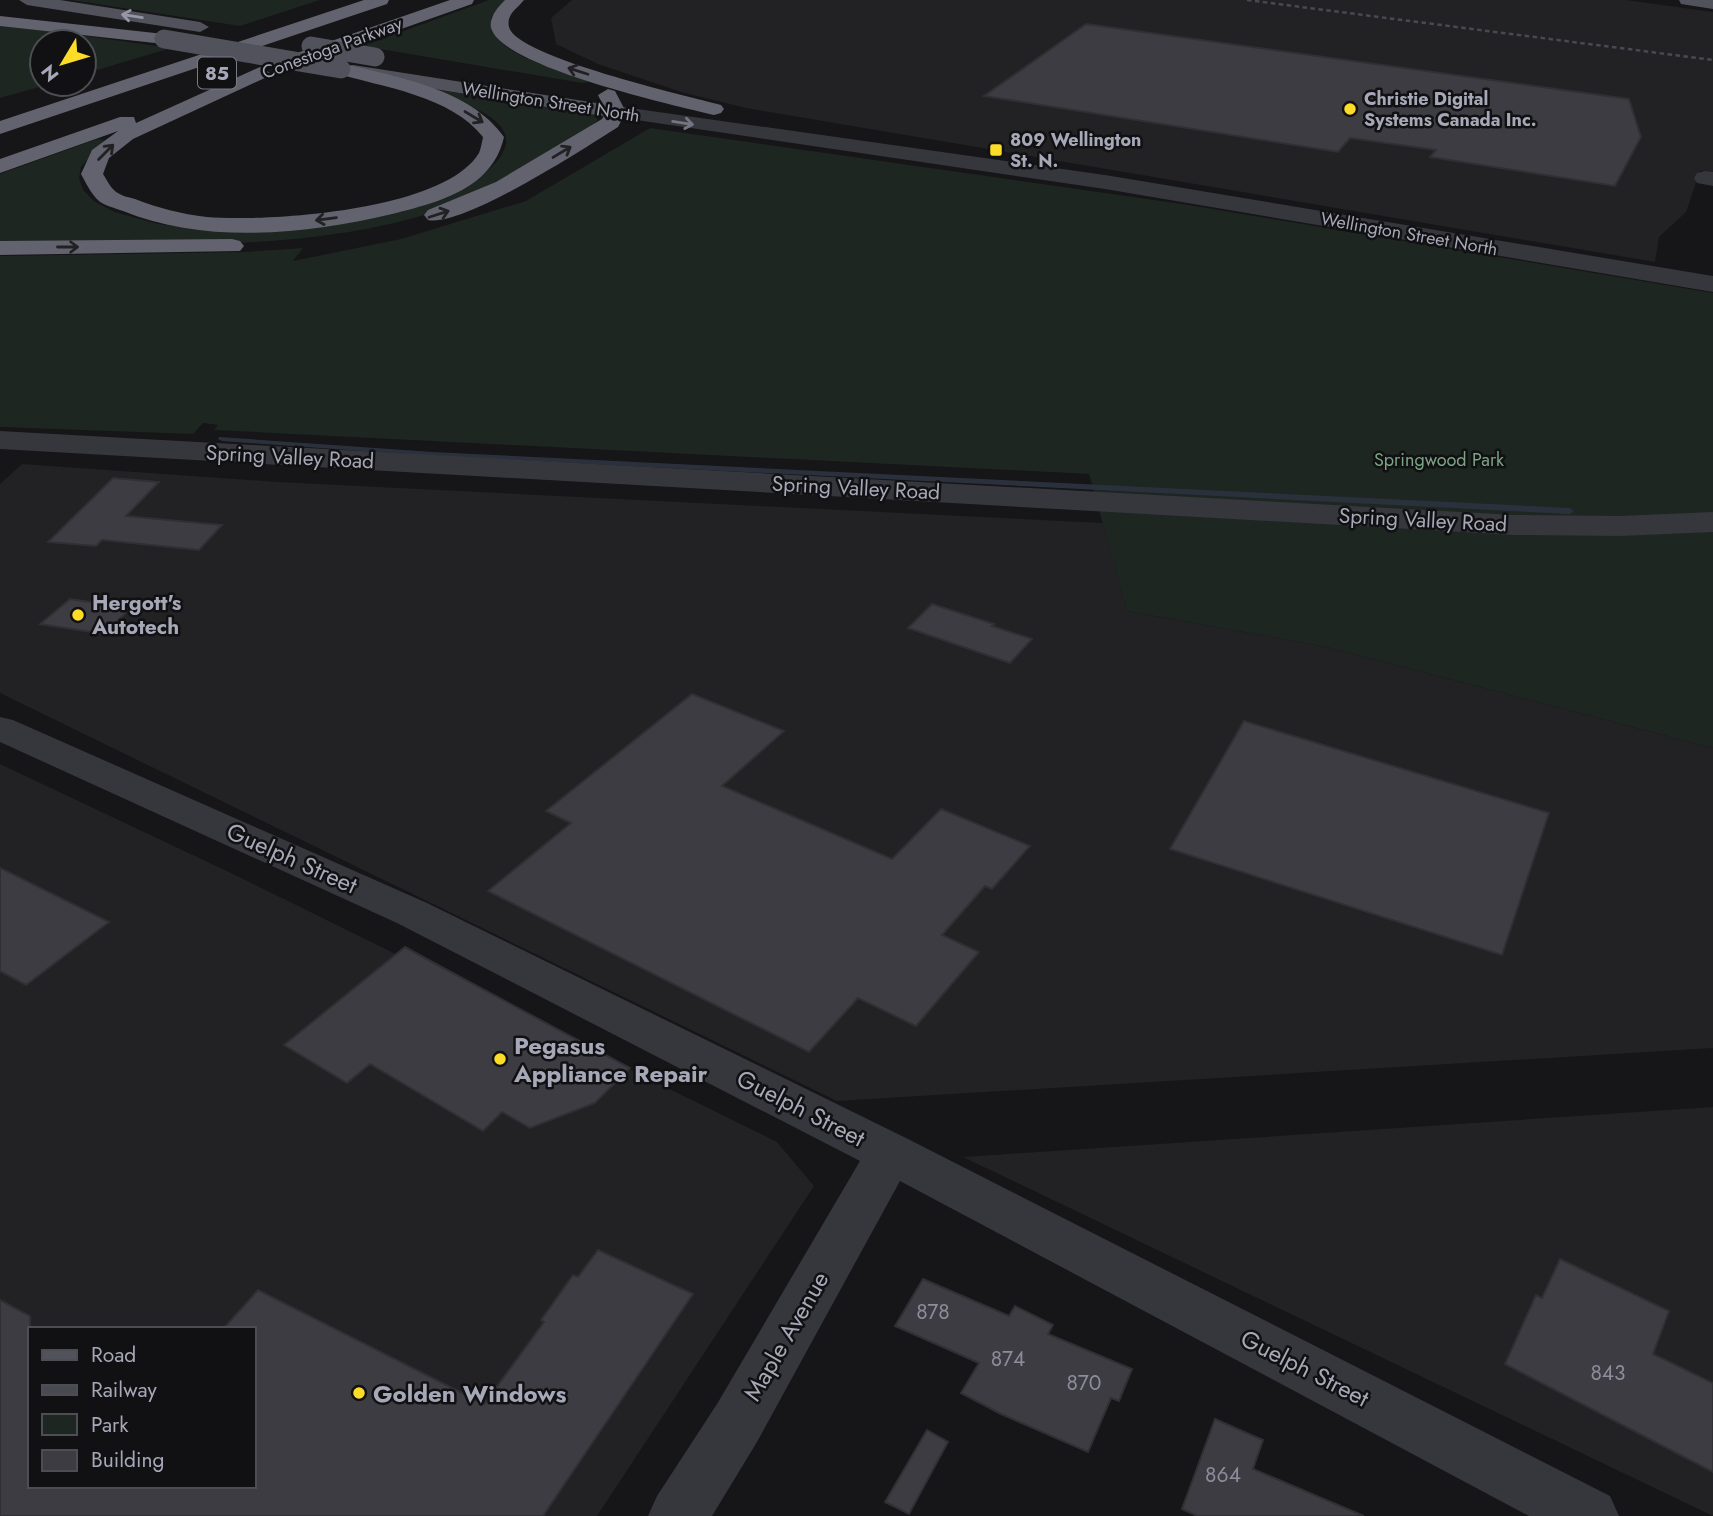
<svg xmlns="http://www.w3.org/2000/svg" width="1713" height="1516" font-family="Jost,sans-serif">
  <style>
    .built { fill: #222124; fill-rule: evenodd }
    .green { fill: #1d2620 }
    .lines { fill: none; stroke-linecap: round; stroke-linejoin: round }
    .stream { fill: #2b313c; fill-rule: evenodd }
    .building { fill: #3d3c42; stroke: #302f33; stroke-width: 2 }
    .minor { fill: #36363d; fill-rule: evenodd }
    .major { fill: #52525c; fill-rule: evenodd }
    .highway { fill: #62636e; fill-rule: evenodd }
    .rail { stroke: #494952; stroke-width: 2.5; stroke-dasharray: 4.5 3.5; stroke-linecap: butt }
    .major-bridge { stroke: #52525c; stroke-width: 19 }
    .oneway { stroke: #9597a6 }
    .oneway2 { stroke: #212124 }
    .oneway3 { stroke: #747581 }
    .poi-dot { fill: #fcdc29; stroke: #111012; stroke-width: 2.5 }
    .labels { text-anchor: middle; dominant-baseline: central; stroke-width: 5; stroke-linejoin: round; paint-order: stroke }
    .far-street-label { font-size: 18px; fill: #a6a8b8; stroke: #111012 }
    .far-poi-label { font-size: 18px; font-weight: bold; fill: #a6a8b8; stroke: #111012; text-anchor: start }
    .far-park-label { font-size: 18px; fill: #7ca486; stroke: #111012 }
    .shield { fill: #111012; stroke: #797a86; stroke-width: 2 }
    .shield-label { font-size: 19px; font-weight: bold; fill: #a6a8b8 }
    .street-label { font-size: 21px; fill: #a6a8b8; stroke: #111012 }
    .poi-label { font-size: 21px; font-weight: bold; fill: #a6a8b8; stroke: #111012; text-anchor: start }
    .near-number-label { font-size: 21px; fill: #8c8d9a }
    .near-street-label { font-size: 24px; fill: #a6a8b8; stroke: #111012 }
    .near-poi-label { font-size: 24px; font-weight: bold; fill: #a6a8b8; stroke: #111012; text-anchor: start }
  </style>
  <rect width="100%" height="100%" fill="#161517"/>
  <path class="built" d="M572,0H1626L1713,12V172L1700,171L1686,212L1659,237L1655,262L746,108L681,92L598,64L556,44L551,18Z
    M22,464L278,482L1103,523L1127,611L1327,647L1713,748V1048L837,1101L0,693V484Z
    M0,764L233,874L777,1142L814,1186L597,1516H0ZM30,1329H254V1486H30Z
    M1713,1107V1516L963,1157Z"/>
  <path class="green" d="M71,0H320L240,26Z
    M489,0H508L491,17V30C511,62 561,69 595,81L582,83L362,46Z
    M0,24L171,48L84,74V42H42V84H50L0,98Z
    M439,90L597,114V121C580,137 559,148 540,160C507,180 472,200 435,212C298,255 142,243 0,244V174L97,139L105,140L81,167L79,179L84,191L95,202L115,212L158,224L185,227L311,226L472,182C484,173 498,164 504,150C519,118 455,100 434,94Z
    M650,128L1189,205L1713,293V748L1327,647L1127,611L1089,474L214,430L218,425L203,423L193,434L0,427V256L244,252L303,248L293,261L401,239L526,201Z"/>
  <g class="lines">
    <path class="stream" d="M219,437L433,452L1570,508L1574,511L1570,514L433,456L222,441L218,439Z"/>
  </g>
  <path class="building" d="M1086,24L1629,99L1641,137L1615,186L1430,157L1436,150L1350,138L1338,152L984,96Z
    M113,478L159,482L126,516L222,525L199,550L102,540L96,546L48,542Z
    M70,599L131,608L104,634L40,624Z
    M932,604L994,624L992,626L1032,639L1010,663L908,628Z
    M692,694L784,731L722,786L892,859L941,809L1030,846L992,889L985,886L942,935L979,952L916,1026L858,998L809,1052L488,891L571,823L546,811Z
    M1244,721L1549,813L1502,955L1170,849Z
    M0,868L109,922L26,985L0,971Z
    M405,947L436,964L630,1068L595,1103L530,1128L502,1112L483,1131L370,1064L347,1083L284,1045Z
    M598,1250L693,1294L543,1516H0V1300L30,1316V1486H254V1329H223L258,1290L484,1404L544,1322L541,1320L573,1275L578,1277Z
    M1560,1259L1669,1311L1653,1354L1713,1383V1472L1505,1364L1536,1295L1542,1298Z
    M923,1279L1009,1316L1015,1306L1053,1325L1048,1334L1132,1369L1119,1401L1111,1398L1088,1452L1001,1414L961,1393L979,1363L895,1326Z
    M1215,1419L1263,1440L1253,1469L1364,1516H1197L1182,1509Z
    M927,1430L948,1442L909,1514L885,1502Z"/>
  <g class="lines">
    <path class="minor" d="M616,106L1105,175L1713,276V292L1105,189L609,116L606,112L609,108Z
      M1705,171L1713,172V186L1697,183L1694,178L1697,173Z
      M0,431L1515,515L1620,516L1713,512V532L1620,536L1515,535L0,449Z
      M0,717L13,720L427,903L908,1139L1610,1496L1619,1516H1529L900,1181L757,1442L712,1516H648L657,1496L717,1404L860,1161L397,923L0,742Z"/>
    <path class="major" d="M19,0H60L200,22L209,27L200,32L27,5Z
      M1679,0H1713V9L1681,4Z
      M353,65L616,106L623,108L626,112L623,116L616,118L346,75L343,71L346,67Z"/>
    <path class="highway" d="M364,0H389L387,4L0,134V121Z
      M450,0H474L472,4L305,63L298,65L289,59L291,55Z
      M505,0H524C518,8 506,14 509,27C516,57 688,96 721,105L724,109L721,113L714,115C674,105 502,67 491,28C489,17 498,7 505,0Z
      M0,16L164,34L173,39L164,44L0,26Z
      M341,63C395,77 470,88 504,137C500,155 491,169 476,181C452,199 420,207 392,214C307,234 206,245 123,211C115,208 105,206 99,201C91,194 86,183 81,174L92,150L118,131L0,173V159L120,117H134L136,123L260,67L270,73L267,77L133,139L109,158L103,174C107,180 110,187 115,191C121,196 128,197 135,199C158,208 181,214 207,217C268,222 444,211 479,153C481,148 482,142 483,137C451,96 383,87 334,73L332,69L334,65Z
      M608,89L615,91L626,112L618,127C585,148 462,228 428,220L424,215L428,210L496,182L602,119L606,112L598,95Z
      M232,239L240,241L244,246L240,251L0,255V241Z"/>
    <path class="rail" d="M1247,0L1713,60"/>
    <path class="major-bridge" d="M164,39L341,69
      M311,46L375,57"/>
  </g>
  <defs><path id="oneway-shaft" d="M-6 0H5M1.5-3L5.5 0L1.5 3" fill="none" stroke-width="1.6" stroke-linecap="round" stroke-linejoin="round" transform="scale(1.75)"/></defs>
  <use class="oneway" href="#oneway-shaft" transform="translate(132 16) rotate(-171)"/>
  <g class="oneway2">
    <use href="#oneway-shaft" transform="translate(578 71) rotate(-162)"/>
    <use href="#oneway-shaft" transform="translate(474 117) rotate(31)"/>
    <use href="#oneway-shaft" transform="translate(106 152) rotate(-45)"/>
    <use href="#oneway-shaft" transform="translate(562 152) rotate(-31)"/>
    <use href="#oneway-shaft" transform="translate(439 214) rotate(-18)"/>
    <use href="#oneway-shaft" transform="translate(326 219) rotate(172)"/>
    <use href="#oneway-shaft" transform="translate(68 247)"/>
  </g>
  <use class="oneway3" href="#oneway-shaft" transform="translate(683 123) rotate(9)"/>
  <g class="poi-dot">
    <circle cx="1350" cy="109" r="7"/>
    <rect x="989" y="143" width="14" height="14" rx="3.5"/>
    <circle cx="78" cy="615" r="7"/>
    <circle cx="500" cy="1059" r="7"/>
    <circle cx="359" cy="1393" r="7"/>
  </g>
  <g class="labels">
    <g class="far-street-label">
      <text transform="translate(332 48) rotate(-20)">Conestoga Parkway</text>
      <text transform="translate(551 102) rotate(9)">Wellington Street North</text>
      <text transform="translate(1409 234) rotate(10)">Wellington Street North</text>
    </g>
    <g class="far-poi-label">
      <text x="1364" y="99">Christie Digital<tspan x="1364" dy="21">Systems Canada Inc.</tspan></text>
      <text x="1010" y="140">809 Wellington<tspan x="1010" dy="21">St. N.</tspan></text>
    </g>
    <g class="far-park-label">
      <text x="1439" y="460">Springwood Park</text>
    </g>
    <rect class="shield" x="198" y="57.5" width="38" height="31" rx="5"/>
    <g class="shield-label">
      <text x="217" y="73">85</text>
    </g>
    <g class="street-label">
      <text transform="translate(290 457) rotate(3)">Spring Valley Road</text>
      <text transform="translate(856 488) rotate(3)">Spring Valley Road</text>
      <text transform="translate(1423 520) rotate(3)">Spring Valley Road</text>
    </g>
    <g class="poi-label">
      <text x="92" y="603">Hergott's<tspan x="92" dy="24">Autotech</tspan></text>
    </g>
    <g class="near-number-label">
      <text x="933" y="1312">878</text>
      <text x="1008" y="1359">874</text>
      <text x="1608" y="1373">843</text>
      <text x="1084" y="1383">870</text>
      <text x="1223" y="1475">864</text>
    </g>
    <g class="near-street-label">
      <text transform="translate(292 858) rotate(24)">Guelph Street</text>
      <text transform="translate(801 1108) rotate(27)">Guelph Street</text>
      <text transform="translate(786 1336) rotate(-60)">Maple Avenue</text>
      <text transform="translate(1305 1368) rotate(27)">Guelph Street</text>
    </g>
    <g class="near-poi-label">
      <text x="514" y="1045">Pegasus<tspan x="514" dy="28">Appliance Repair</tspan></text>
      <text x="373" y="1393">Golden Windows</text>
    </g>
  </g>
  <rect x="28" y="1327" width="228" height="161" fill="#111012" stroke="#4d4d54" stroke-width="2"/>
  <rect x="42" y="1350" width="35" height="10" fill="#52525c" stroke="#4d4d54" stroke-width="2"/>
  <text x="91" y="1362" font-size="21" fill="#a6a8b8">Road</text>
  <rect x="42" y="1385" width="35" height="10" fill="#494952" stroke="#4d4d54" stroke-width="2"/>
  <text x="91" y="1397" font-size="21" fill="#a6a8b8">Railway</text>
  <rect x="42" y="1414" width="35" height="21" fill="#1d2620" stroke="#4d4d54" stroke-width="2"/>
  <text x="91" y="1432" font-size="21" fill="#a6a8b8">Park</text>
  <rect x="42" y="1450" width="35" height="21" fill="#3d3c42" stroke="#4d4d54" stroke-width="2"/>
  <text x="91" y="1467" font-size="21" fill="#a6a8b8">Building</text>
  <g transform="translate(63 63) rotate(232)"><circle r="33" fill="#111012" stroke="#4d4d54" stroke-width="2"/>
  <path d="M0-5L12 26L0 18L-12 26Z" fill="#fcdc29"/>
  <text y="-10" font-size="19" font-weight="bold" text-anchor="middle" fill="#a6a8b8">N</text>
  </g>
</svg>
